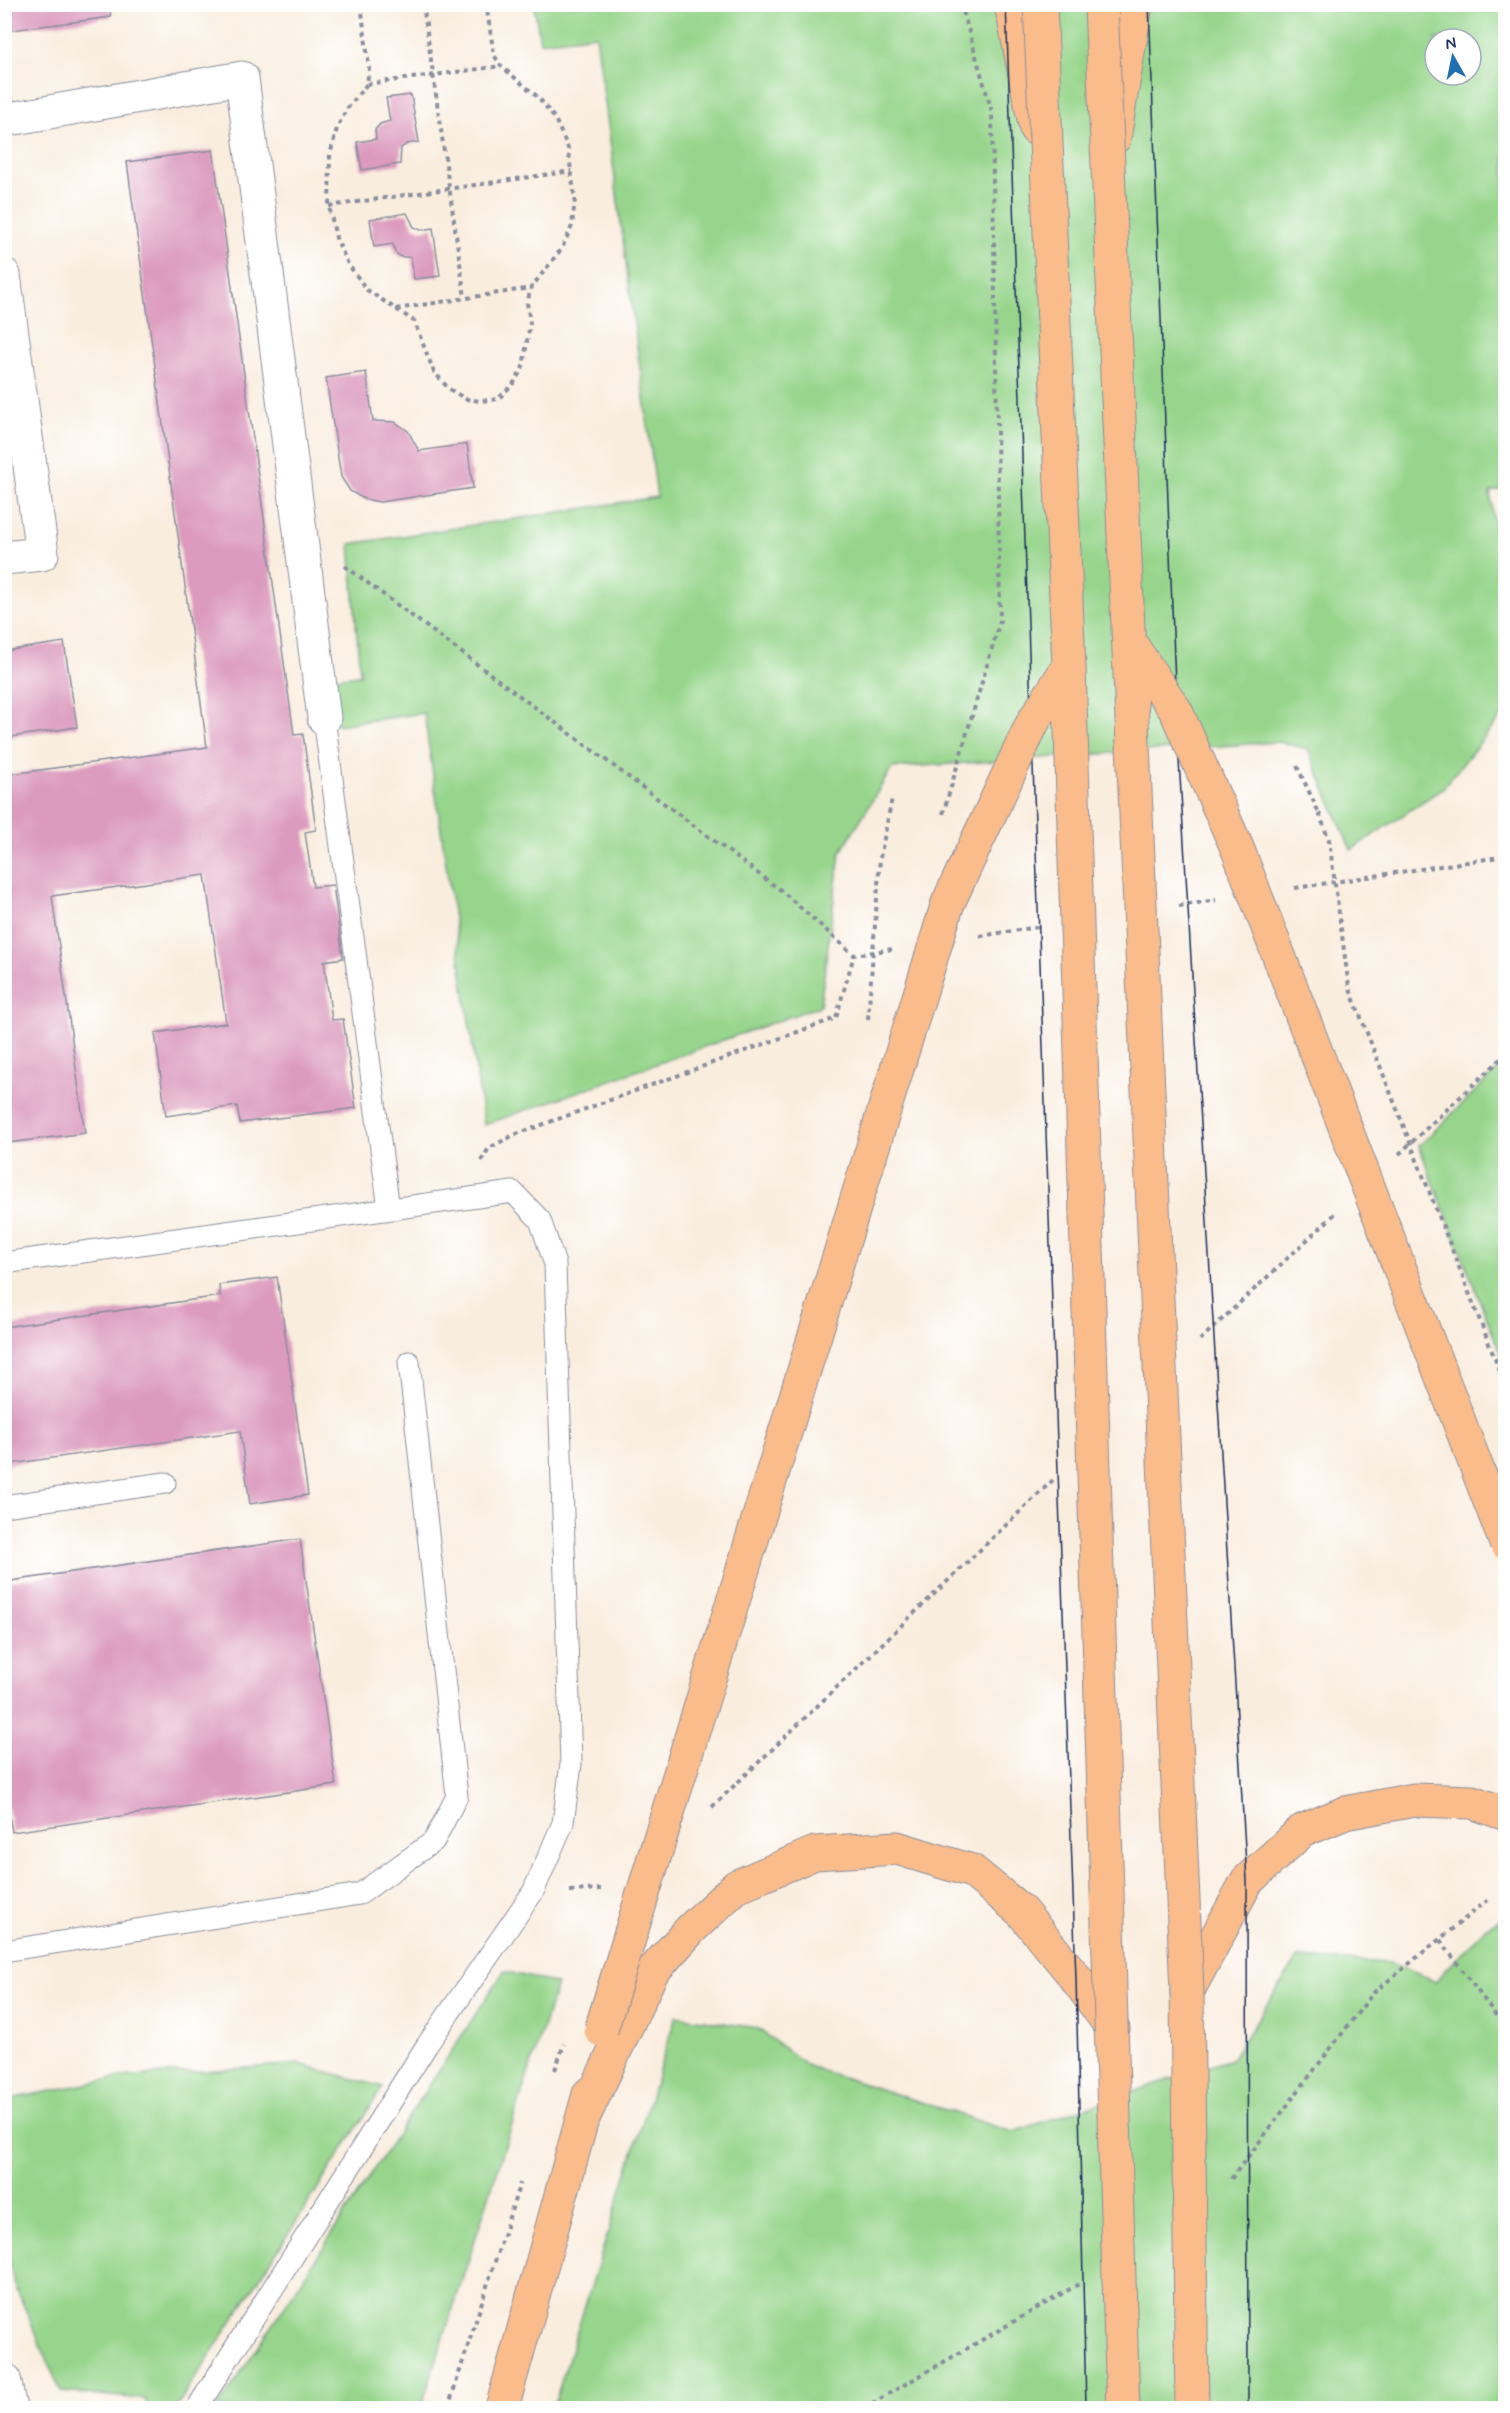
<svg xmlns="http://www.w3.org/2000/svg" width="1510" height="2413" font-family="Mynerve,sans-serif">
  <style>
    .green { fill: #96d58b; stroke: #588274; stroke-width: 1.5; fill-rule: evenodd }
    .building { fill: #db9abe }
    .lines { fill: none; stroke-linecap: round; stroke-linejoin: round }
    .service-casing { stroke: #8a8e9e; stroke-width: 23 }
    .minor-casing { stroke: #8a8e9e; stroke-width: 35 }
    .trunk-casing { stroke: #8a8e9e; stroke-width: 35 }
    .path { stroke: #8a8e9e; stroke-width: 4; stroke-dasharray: 4.5 4.5; stroke-linecap: butt }
    .service { stroke: #fff; stroke-width: 21 }
    .minor { stroke: #fff; stroke-width: 33 }
    .trunk { stroke: #fabc8b; stroke-width: 33 }
    .tram { stroke: #1b2f5e; stroke-width: 1.5 }
    .trunk-bridge-casing { stroke: #8a8e9e; stroke-width: 35; stroke-linecap: butt }
    .path-bridge { stroke: #8a8e9e; stroke-width: 4; stroke-dasharray: 4.5 4.5; stroke-linecap: butt }
    .trunk-bridge { stroke: #fabc8b; stroke-width: 33 }
  </style>
  <rect width="100%" height="100%" fill="#fff"/>
  <filter id="ink" filterUnits="userSpaceOnUse"><feTurbulence type="fractalNoise" baseFrequency=".0167" numOctaves="2"/><feDisplacementMap in="SourceGraphic" scale="12" xChannelSelector="R" yChannelSelector="G"/><feConvolveMatrix kernelMatrix="1 2 1 2 8 2 1 2 1" color-interpolation-filters="sRGB"/></filter>
  <filter id="wash" filterUnits="userSpaceOnUse"><feTurbulence type="fractalNoise" baseFrequency=".008" numOctaves="4" result="noise"/><feDisplacementMap in="SourceGraphic" scale="24" xChannelSelector="R" yChannelSelector="G"/><feGaussianBlur stdDeviation="1.35" result="paint"/><feColorMatrix in="noise" values="0 0 0 0 0 0 0 0 0 0 0 0 0 0 0 0 0 1.4 0 .05"/><feComposite in="paint" operator="in"/></filter>
  <g filter="url(#wash)">
    <rect width="100%" height="100%" fill="#f9edde"/>
    <path class="green" d="M534,5H1505L1506,488L1490,492L1505,611V712L1443,788L1351,850L1308,749L1279,742L892,768L840,853L820,1006L484,1125L424,713L338,725L333,678L360,675L350,544L657,497L596,35L540,42ZM1435,39H1471V75H1435Z
      M1500,1067L1506,1102L1505,1365L1419,1146Z
      M1505,1918V2408H553L676,2016L757,2028L808,2066L1013,2132L1231,2059L1298,1958L1390,1963L1436,1981L1486,1927Z
      M504,1971L557,1984L421,2408H218Z
      M299,2064L383,2087L176,2408H148L145,2399L61,2392L14,2283L5,2242V2100L121,2077Z"/>
    <g id="blocks">
      <path class="building" d="M4,4H109L111,17L4,31Z
        M411,95L419,142L407,144L401,148L400,164L362,170L357,142L376,139L375,130L380,124L390,121L386,98Z
        M213,150L294,735L303,734L316,830L305,832L313,887L333,885L343,958L324,961L332,1020L343,1019L356,1108L240,1123L237,1106L166,1116L155,1033L226,1023L205,875L52,896L85,1133L8,1143L4,1147V775L207,747L127,162Z
        M407,213L414,227L421,230L433,228L440,276L414,279L411,257H401L395,252L393,244L374,247L370,219Z
        M366,372L373,421L395,422L408,431L419,451L467,444L473,488L380,502L364,499L350,491L341,477L326,378Z
        M64,642L77,727L5,738V651Z
        M277,1277L308,1495L250,1504L240,1431L4,1465V1327L220,1296L219,1285Z
        M300,1539L336,1785L12,1832L4,1782V1582Z"/>
    </g>
  </g>
  <g filter="url(#ink)">
    <use href="#blocks" fill-opacity="0" stroke="#8a8e9e" stroke-width="1.5"/>
    <g class="lines">
      <defs>
        <path id="service" d="M324,718L389,1209
          M4,1263L513,1192L540,1220L555,1264L571,1764L563,1823L533,1892L427,2045L197,2408
          M4,1506L165,1483
          M4,1951L360,1894L434,1841L457,1796L409,1362"/>
        <path id="minor" d="M4,120L242,78L324,718
          M4,275L42,554L4,558
          M4,2379L10,2408"/>
        <path id="trunk" d="M1011,4L1036,129
          M1114,138L1136,4
          M1187,1992L1247,1881L1302,1831L1345,1813L1414,1800L1472,1802L1506,1814
          M584,2116L652,1972L691,1929L737,1886L815,1853L897,1848L972,1871L1021,1911L1076,1978L1113,2029
          M502,2408L589,2094"/>
      </defs>
      <use href="#service" class="service-casing"/>
      <use href="#minor" class="minor-casing"/>
      <use href="#trunk" class="trunk-casing"/>
      <path class="path" d="M361,4L369,68L367,84L346,110L337,128L330,155L329,206L336,238L348,264L367,290L414,321L434,372L449,389L466,399L480,401L498,399L514,383L523,367L530,323L527,303L531,288L562,248L572,226L575,200L568,148L555,119L539,98L501,66L494,55L486,4
        M423,4L465,298
        M367,84L501,66
        M329,206L572,171
        M396,309L531,288
        M345,566L783,892L854,955L893,949
        M1297,766L1319,813
        M880,858L892,798
        M1295,888L1506,856
        M1179,906L1216,900
        M980,936L1038,927
        M1399,1154L1501,1059L1506,1058
        M481,1161L489,1148L514,1135L836,1018L854,955
        M1200,1340L1337,1212
        M712,1807L1053,1480
        M570,1891L601,1889
        M1440,1940L1506,2029
        M555,2070L564,2044
        M1231,2179L1373,1993L1488,1900
        M448,2408L520,2183
        M864,2408L1079,2284"/>
      <use href="#service" class="service"/>
      <use href="#minor" class="minor"/>
      <use href="#trunk" class="trunk"/>
      <path class="tram" d="M1006,4L1076,1978L1086,2408
        M1149,4L1176,711L1247,1881L1248,2408"/>
      <defs>
        <path id="trunk-bridge" d="M1040,4L1069,666L1123,2408
          M1101,4L1187,1992L1192,2408
          M1130,643L1176,711L1238,850L1506,1543
          M601,2030L948,903L1033,722L1069,666"/>
      </defs>
      <use href="#trunk-bridge" class="trunk-bridge-casing"/>
      <path class="path-bridge" d="M1319,813L1329,840L1349,987L1506,1387
        M943,814L1000,621L992,112L961,4
        M868,1019L880,858"/>
      <use href="#trunk-bridge" class="trunk-bridge"/>
    </g>
  </g>
  <rect width="1510" height="2413" fill="none" stroke="#fff" stroke-width="24"/>
  <g transform="translate(1453 57) rotate(351)"><circle r="28" fill="#ffffff" stroke="#a4acbf" stroke-width="1.5"/>
  <path d="M0-4.5L10 22L0 15L-10 22Z" fill="#1f6fb2"/>
  <text y="-9" font-size="16" font-weight="bold" text-anchor="middle" fill="#1b2f5e">N</text>
  </g>
</svg>
